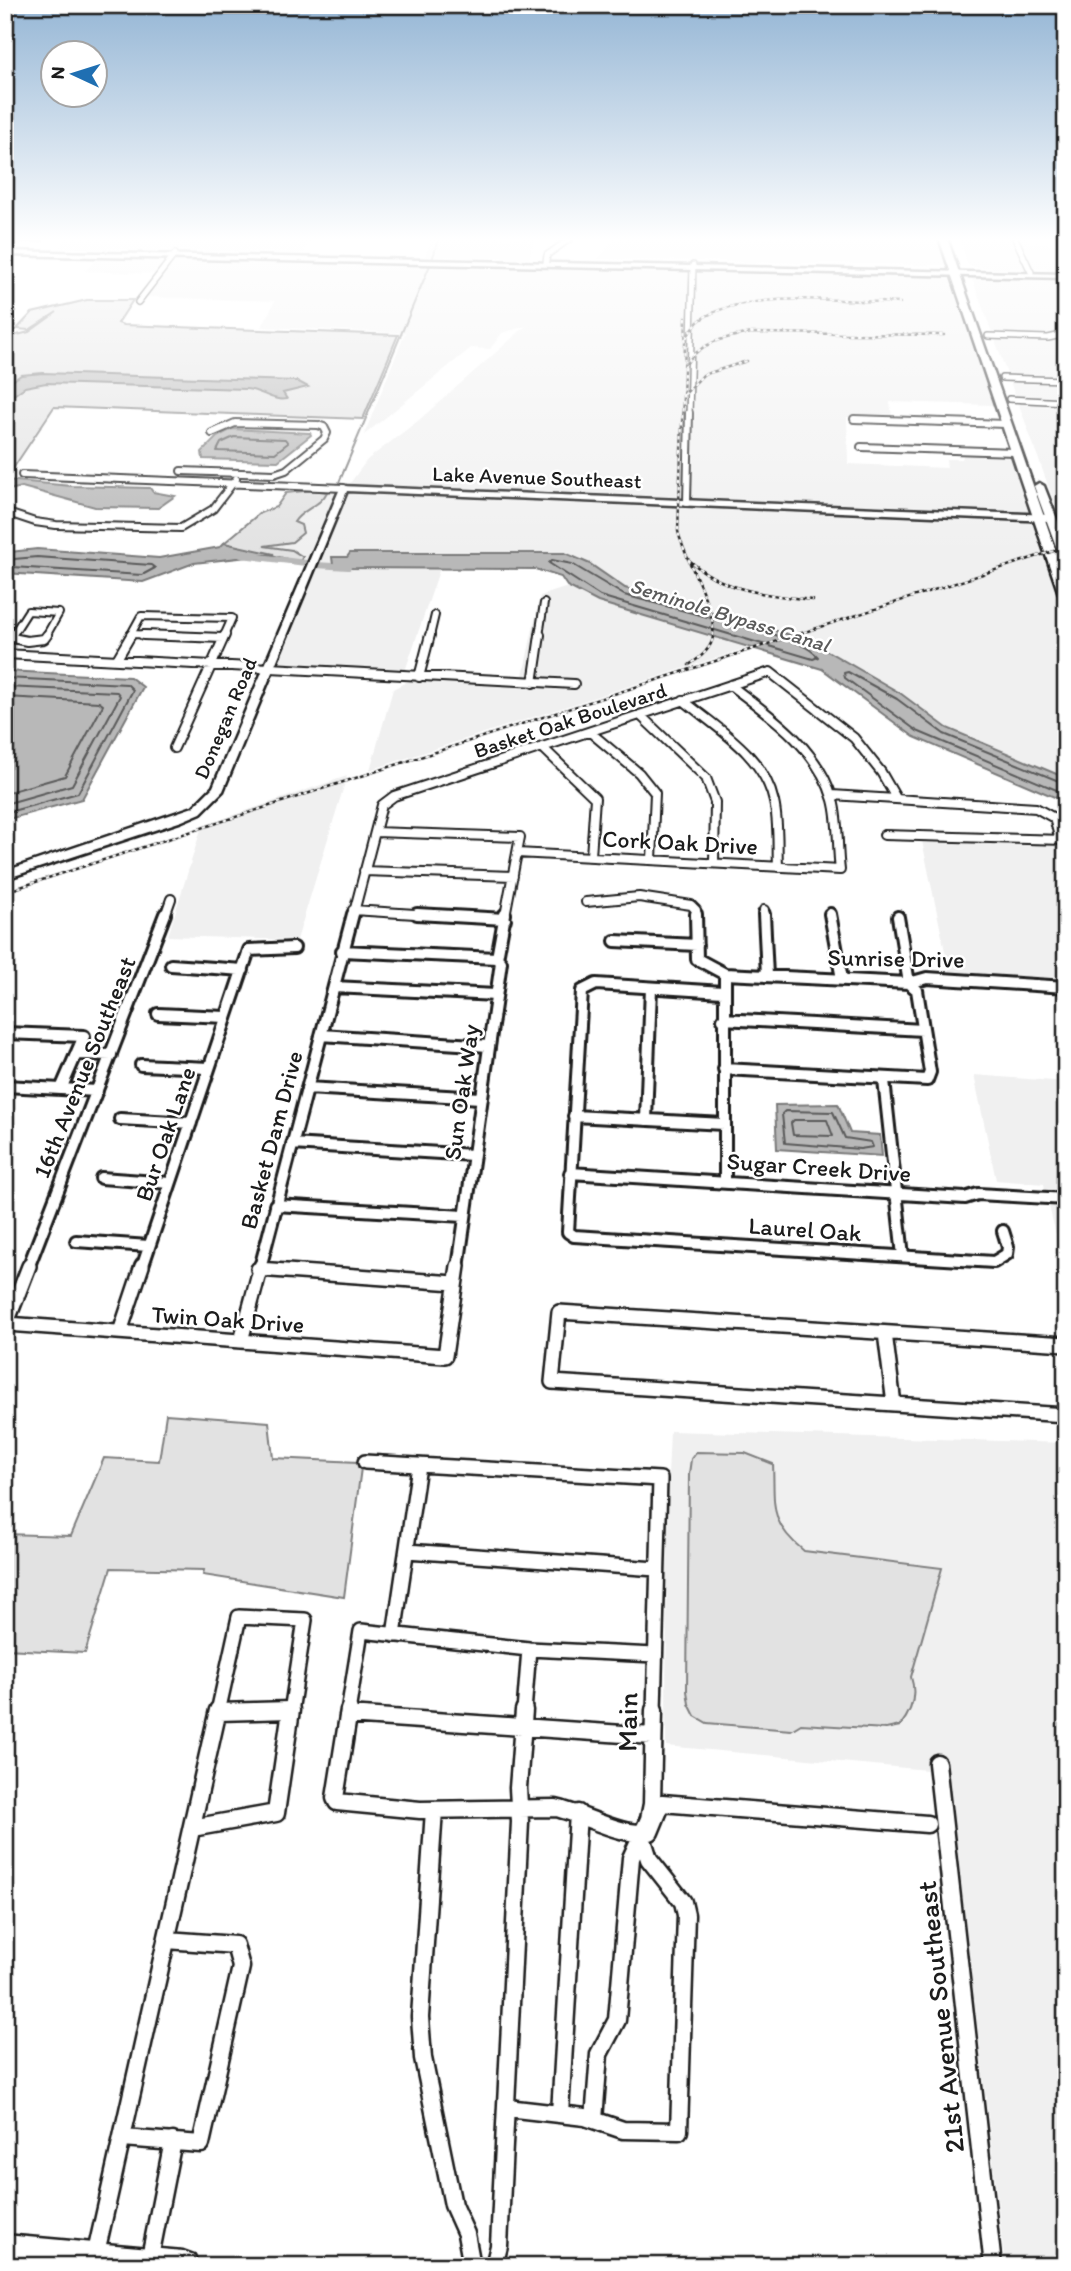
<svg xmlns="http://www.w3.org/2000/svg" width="1071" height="2271" font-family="Itim,sans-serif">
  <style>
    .built { fill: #f0f0f0; fill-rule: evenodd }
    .green { fill: #e2e2e2; stroke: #7f7f7f; stroke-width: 2 }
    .water { fill: #b8b8b8; stroke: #7a7a7a; stroke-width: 2 }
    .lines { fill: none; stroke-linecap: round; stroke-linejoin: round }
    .shore { stroke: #5a5a5a; stroke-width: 2 }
    .stream { stroke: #7a7a7a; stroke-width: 2 }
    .canal { stroke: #b8b8b8; stroke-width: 6 }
    .street-far5-casing { stroke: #1c1c1c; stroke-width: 8 }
    .street-far4-casing { stroke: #1c1c1c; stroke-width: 10 }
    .street-far3-casing { stroke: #1c1c1c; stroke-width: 12 }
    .street-far2-casing { stroke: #1c1c1c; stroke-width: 16 }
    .street-far1-casing { stroke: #1c1c1c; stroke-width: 18 }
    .street-casing { stroke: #1c1c1c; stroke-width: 21 }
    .secondary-casing { stroke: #1c1c1c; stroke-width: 5 }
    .primary-casing { stroke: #1c1c1c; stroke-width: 5 }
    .street-far5 { stroke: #fff; stroke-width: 5 }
    .street-far4 { stroke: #fff; stroke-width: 6 }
    .street-far3 { stroke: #fff; stroke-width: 8 }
    .street-far2 { stroke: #fff; stroke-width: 10 }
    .street-far1 { stroke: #fff; stroke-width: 13 }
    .street { stroke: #fff; stroke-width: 16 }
    .secondary { fill: #fff; fill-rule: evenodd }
    .primary { fill: #fff; fill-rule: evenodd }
    .rail-casing { stroke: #1c1c1c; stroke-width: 2.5 }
    .rail { stroke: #fff; stroke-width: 2; stroke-dasharray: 3.5; stroke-linecap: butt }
    .labels { text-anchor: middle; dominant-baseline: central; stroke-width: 5; stroke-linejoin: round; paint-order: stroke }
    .far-street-label { font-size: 21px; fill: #1c1c1c; stroke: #fff }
    .far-water-label { font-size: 21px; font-style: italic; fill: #5a5a5a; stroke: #fff }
    .street-label { font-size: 24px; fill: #1c1c1c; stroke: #fff }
    .near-street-label { font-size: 28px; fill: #1c1c1c; stroke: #fff }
  </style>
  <rect width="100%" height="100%" fill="#fff"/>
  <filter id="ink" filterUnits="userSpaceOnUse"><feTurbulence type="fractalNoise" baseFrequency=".0143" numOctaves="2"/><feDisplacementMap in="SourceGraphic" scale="14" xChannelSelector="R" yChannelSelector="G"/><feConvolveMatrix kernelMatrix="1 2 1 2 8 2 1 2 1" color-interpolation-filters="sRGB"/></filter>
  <g filter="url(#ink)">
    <path class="built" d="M67,238H312L304,253L59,248Z
      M432,238H535L529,258L425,256Z
      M615,238H935L946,265L598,259Z
      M959,238H1012L1027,269L980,268L968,265Z
      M1017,238H1027L1030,243L1066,244V270L1032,269Z
      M101,256L170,257L157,274L85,271Z
      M178,257L691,269L684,501L348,486L367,460L419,420L526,326L502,333L490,349L471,348L364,435L405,333L262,327L275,301L146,297Z
      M696,269L941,275L949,278L993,405L890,402L892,418L847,417L848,464L947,468L946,459H962L964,454L1009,453L1031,516L691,502Z
      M978,275L1066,277L1064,332L1052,337L993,335L972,278Z
      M1066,336V379L1008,377L994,337Z
      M1009,379L1066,381V401L1016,398Z
      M1018,402L1066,403V531L1053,499Z
      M290,487L340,490L306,566L302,557L264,547L292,542L302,533L301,525L293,522L298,515L325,498L327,492L313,490L286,493Z
      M346,490L1032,518L1066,617V778L947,728L900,693L808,640L625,588L590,564L565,553H350L342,568H440L404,674L273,666Z
      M568,587L750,647L370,770L393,689L414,678L578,686V683L537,681L547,606H540L529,680H522L540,596Z
      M347,776L297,940L168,936L202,826Z
      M921,836L1066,843V983L950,975Z
      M974,1075L1066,1082V1195L1046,1194L1044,1184L996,1180Z
      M1048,1202L1066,1203V1274Z
      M670,1431L1066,1443V2266H1005L964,1909L944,1756H928L936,1819L927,1770L666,1746L667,1498ZM773,1464L776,1516L786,1536L804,1551L942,1568L911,1677L886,1729L801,1724L689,1704V1474Z"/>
    <path class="green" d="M87,300H133L118,323L123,325L398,335L363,419L54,407L6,479L5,338L29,332L57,312L29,330L17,329L32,313Z
      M313,490L327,492C321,506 302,509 294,522L301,525L303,533L292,542L264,546L292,550L303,557L299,562L224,543L260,513L276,507L286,493Z
      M166,1414L269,1422L273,1458L358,1462V1467L361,1468L344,1597L203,1575L204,1570L111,1568L85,1653L5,1649V1534L71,1536L104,1458L159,1461Z
      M696,1452L745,1453L773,1464C775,1506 768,1522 804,1551L942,1568L911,1677C917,1695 912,1711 900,1726L886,1729L801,1724L791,1730L707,1723L695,1716L689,1704L687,1691L689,1474L691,1459Z"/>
    <path class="water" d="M43,373L297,381L308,387L283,393L287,399C273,402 261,390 246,389L46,383L25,387L5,401V386L21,375Z
      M232,429L310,433L311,435L278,461L203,459L202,452L217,437Z
      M5,480L72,486L150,488L153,492L175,496L158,508L95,507L22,487L5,491Z
      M224,543L274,554L194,563L143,582L5,573V556L10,552L37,549L159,558L220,547Z
      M350,553H565L590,564L625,588L808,640L900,693L947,728L1066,778V802L914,737L822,669L598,602L567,586L561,577L535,569L342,568L333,565L332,557H347Z
      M5,671L130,677L143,687L82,799L5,820Z
      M838,1104L850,1133L880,1135L882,1156L777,1149L775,1105Z"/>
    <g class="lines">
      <path class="shore" d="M234,437L285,439L288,443L275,453L217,451L221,443Z
        M37,557L151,565L155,568L142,575L12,567L9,564L14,559Z
        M552,560L572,564L624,595L772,634C787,639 808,645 818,657L813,659L600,596L549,563Z
        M5,678L127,684L133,690L78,793L5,813
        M5,687L117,692L120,696L72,785L5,804
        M5,697L99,702L103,705L65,776L5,793
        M1066,784L944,734L897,699L848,672L844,673L845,678L917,731L1066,794
        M785,1111L833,1112L845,1138L871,1142L873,1147L860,1149L785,1143L782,1114Z
        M794,1120H827L833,1136L793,1135L791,1123Z"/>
      <path class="stream" d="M433,257L439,238
        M338,485L430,265"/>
      <path class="canal" d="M241,555L306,563
        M316,565L348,567"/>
      <defs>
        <path id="street-far5" d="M1015,238L1031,272
          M5,240L41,238
          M546,262L547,255L571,238
          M138,302L175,254
          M988,336L1048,338L1066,334
          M1002,378L1066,380
          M1009,399L1066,402
          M689,415L693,265"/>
        <path id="street-far4" d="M854,419L1006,424
          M861,447L1015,452
          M181,471L274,474L286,470L324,439L327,433L324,427L318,425L235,423L212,433
          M22,475L344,488
          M687,503L689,413
          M5,512L35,522L56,525L181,528L213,509L236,479
          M131,634L184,636
          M12,636L28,611L59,613L46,636
          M130,636L141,616L232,618L224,636
          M430,636L435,615
          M539,636L544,603"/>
        <path id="street-far3" d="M12,635V638L27,641L44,639L47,635
          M143,635L223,638
          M5,654L574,684
          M117,659L131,635
          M419,677L430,635
          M533,683L540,635
          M683,700C718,729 764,755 774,802C779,823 777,846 778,867
          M640,715L706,778L715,802L714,863
          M590,732L639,773L655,793L652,860
          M542,747L595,798L591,856
          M174,748L225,635
          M832,795L1036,808L1054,818L1060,840
          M375,832L520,837L505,916
          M884,835L1066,840
          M517,853L840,870C837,847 839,822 833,800C818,748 771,716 730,685
          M364,871L513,876
          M586,902L639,897L691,905L696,910V916
          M353,910L446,916
          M764,910V916
          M165,916L171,899
          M353,916L382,805L394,796L770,672L854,738L881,772L896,798"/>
        <path id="street-far2" d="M417,914L505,919
          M696,914L697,959L725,974
          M764,914L767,976
          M830,914L842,979
          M615,941L697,945
          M342,951L497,958
          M171,965L243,970
          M725,974L909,983L927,978L1066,987
          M725,974V1182
          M334,987L496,995
          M723,992L596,984L582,991L568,1232L574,1236L994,1262L1007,1254L1008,1247L1003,1231
          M158,1014L226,1017
          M723,1019L923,1030
          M5,1033L84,1036L61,1089L5,1086
          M321,1035L489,1046
          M76,1054L111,1055
          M141,1065L209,1068
          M724,1069L927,1080L930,1072L917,990L909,983L898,917
          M884,1080L903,1256
          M307,1088L481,1098
          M61,1089L97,1091
          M574,1116L724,1124
          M120,1119L191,1123
          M646,1120L651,988
          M292,1144L473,1155
          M570,1173L965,1198L978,1194L1066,1199
          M101,1178L170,1183
          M275,1205L464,1216
          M76,1241L149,1246
          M28,1268L165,914
          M142,1268L249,950L294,948
          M260,1268L353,914
          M458,1268L501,962L497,958L505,914"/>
        <path id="street-far1" d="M258,1269L455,1283
          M7,1324L445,1356L458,1266
          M5,1328L29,1266
          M120,1332L142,1266
          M885,1333L894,1404
          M241,1341L261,1266
          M1066,1344L559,1312L552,1382L1066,1415
          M365,1462L660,1479L654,1712
          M407,1551L656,1569
          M394,1635L419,1466
          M218,1712L239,1617L305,1620L291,1712
          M226,1712L291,1710
          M348,1712L361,1631L529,1649L655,1655
          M524,1712L529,1649"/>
        <path id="street" d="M349,1710L335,1798L337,1802L420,1810L556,1808C584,1814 623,1838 650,1832L662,1803L927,1824
          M218,1712L290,1710
          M348,1715L652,1736
          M937,1763L993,2266
          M434,1810L420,2017L423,2058L453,2205L466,2234L472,2266
          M192,1828L276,1813L291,1710
          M507,2108L585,2117L623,2130L679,2131L686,1915L683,1902L649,1859L641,1834
          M560,2113L578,1813
          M594,2120L599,2054L617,2020L631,1858L649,1819L652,1804L654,1710
          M123,2138L201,2144L241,1967L235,1945L167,1940
          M149,2262L173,2141
          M93,2266L218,1710
          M494,2266L499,2246L520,1822L518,1788L524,1710"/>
        <path id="secondary" d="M5,251L1066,274V278L5,255Z
          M341,486L1050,515L1055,518L1050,521L347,491L223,791L201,813L182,821L5,879V871L193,807L213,787Z"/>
        <path id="primary" d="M939,238H947L1066,580V600L1060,597Z
          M1039,483L1044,486L1066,542V560L1060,557L1034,486Z
          M5,2235L183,2251L194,2255L198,2266L5,2265Z"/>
      </defs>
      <use href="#street-far5" class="street-far5-casing"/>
      <use href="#street-far4" class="street-far4-casing"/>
      <use href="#street-far3" class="street-far3-casing"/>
      <use href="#street-far2" class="street-far2-casing"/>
      <use href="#street-far1" class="street-far1-casing"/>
      <use href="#street" class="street-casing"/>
      <use href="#secondary" class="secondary-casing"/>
      <use href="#primary" class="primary-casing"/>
      <use href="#street-far5" class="street-far5"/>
      <use href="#street-far4" class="street-far4"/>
      <use href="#street-far3" class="street-far3"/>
      <use href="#street-far2" class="street-far2"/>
      <use href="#street-far1" class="street-far1"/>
      <use href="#street" class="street"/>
      <use href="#secondary" class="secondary"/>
      <use href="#primary" class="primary"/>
      <defs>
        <path id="rail" d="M686,317L678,531C684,560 721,615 712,641C708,652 698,659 689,665
          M686,338C690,333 694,325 699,321C739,289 850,301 900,303
          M684,367C699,342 725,337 752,333L944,335
          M684,395L703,375L747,361
          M688,559C723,592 767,595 813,600
          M5,892L1066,547"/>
      </defs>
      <use href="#rail" class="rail-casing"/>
      <use href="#rail" class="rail"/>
    </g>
  </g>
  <linearGradient id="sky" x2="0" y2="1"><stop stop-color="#95b6d5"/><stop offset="0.43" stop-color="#fff"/><stop offset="1" stop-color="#fff" stop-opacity="0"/></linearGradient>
  <rect width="1071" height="556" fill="url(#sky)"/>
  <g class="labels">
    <g class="far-street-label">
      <text transform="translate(537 477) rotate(2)">Lake Avenue Southeast</text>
      <text transform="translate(225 718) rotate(-67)">Donegan Road</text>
      <text transform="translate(570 720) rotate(-18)">Basket Oak Boulevard</text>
    </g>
    <g class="far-water-label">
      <text transform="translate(730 615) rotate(17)">Seminole Bypass Canal</text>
    </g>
    <g class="street-label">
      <text transform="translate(680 842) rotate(3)">Cork Oak Drive</text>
      <text transform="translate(896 958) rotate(1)">Sunrise Drive</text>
      <text transform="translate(84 1067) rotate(-68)">16th Avenue Southeast</text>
      <text transform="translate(461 1092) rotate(-82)">Sun Oak Way</text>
      <text transform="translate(165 1134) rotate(-71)">Bur Oak Lane</text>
      <text transform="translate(271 1140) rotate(-75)">Basket Dam Drive</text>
      <text transform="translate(819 1167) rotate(4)">Sugar Creek Drive</text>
      <text transform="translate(805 1229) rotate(4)">Laurel Oak</text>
      <text transform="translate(228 1319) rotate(4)">Twin Oak Drive</text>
    </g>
    <g class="near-street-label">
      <text transform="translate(627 1722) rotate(-89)">Main</text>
      <text transform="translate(940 2017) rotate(-96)">21st Avenue Southeast</text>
    </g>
  </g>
  <rect width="1071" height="2271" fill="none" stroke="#fff" stroke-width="28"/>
  <rect x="14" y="14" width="1043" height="2243" fill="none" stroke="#1c1c1c" stroke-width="2.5" filter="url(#ink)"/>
  <g transform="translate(74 74) rotate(274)"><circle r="33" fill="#ffffff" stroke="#a4a4a4" stroke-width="2"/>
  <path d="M0-5L12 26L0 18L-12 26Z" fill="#1f6fb2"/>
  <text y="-10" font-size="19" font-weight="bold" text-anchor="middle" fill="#1c1c1c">N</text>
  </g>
</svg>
